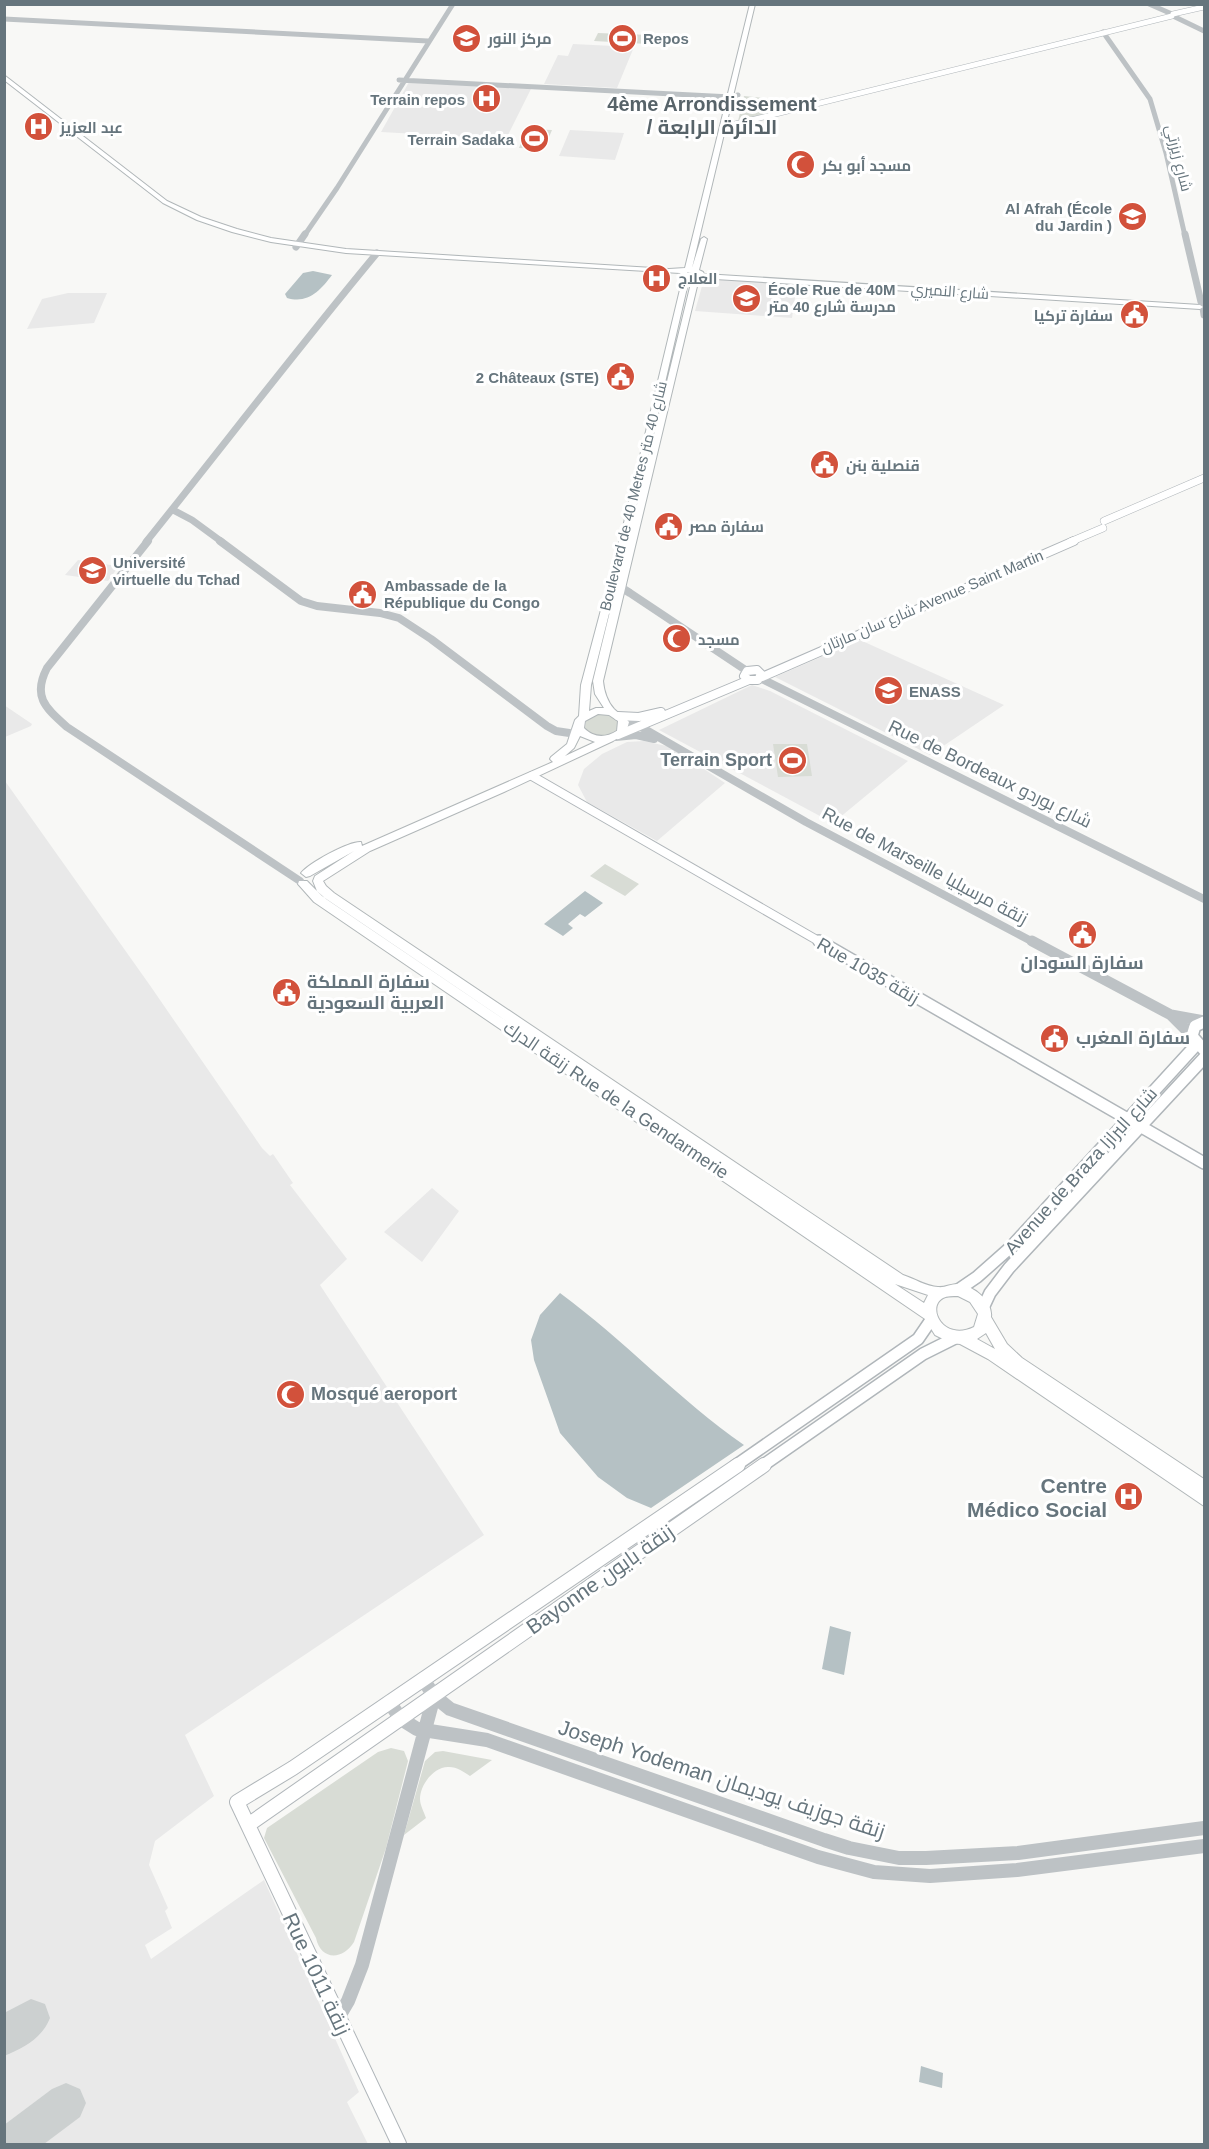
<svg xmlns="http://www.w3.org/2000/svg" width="1209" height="2149" font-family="Helvetica,Cairo,sans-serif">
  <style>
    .built { fill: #e9e9e9 }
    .green { fill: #d8dcd5 }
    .water { fill: #b5c1c4 }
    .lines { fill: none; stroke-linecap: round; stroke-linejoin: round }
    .taxiway { fill: #ccd0d0; fill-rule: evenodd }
    .secondary-far4-casing { stroke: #b0b6ba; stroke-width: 6 }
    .secondary-far3-casing { stroke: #b0b6ba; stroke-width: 8 }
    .secondary-far2-casing { stroke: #b0b6ba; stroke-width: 10 }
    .secondary-far1-casing { stroke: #b0b6ba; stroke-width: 14 }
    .secondary-casing { stroke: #b0b6ba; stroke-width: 16 }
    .primary-casing { stroke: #b1b7b9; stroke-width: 2 }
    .tertiary-far4 { stroke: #bdc2c5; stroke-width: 5 }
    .tertiary-far3 { stroke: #bdc2c5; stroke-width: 7 }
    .tertiary-far2 { stroke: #bdc2c5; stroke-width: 8 }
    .tertiary-far1 { stroke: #bdc2c5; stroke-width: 11 }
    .tertiary { stroke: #bdc2c5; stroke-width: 14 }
    .secondary-far4 { stroke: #fff; stroke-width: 5 }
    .secondary-far3 { stroke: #fff; stroke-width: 7 }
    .secondary-far2 { stroke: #fff; stroke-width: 8 }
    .secondary-far1 { stroke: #fff; stroke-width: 11 }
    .secondary { stroke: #fff; stroke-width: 14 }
    .primary { fill: #fff; fill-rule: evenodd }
    .labels { text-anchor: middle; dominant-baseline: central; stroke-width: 6; stroke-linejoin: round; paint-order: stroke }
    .far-poi-label { font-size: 15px; font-weight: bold; fill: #66757d; stroke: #fff; text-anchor: start }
    .far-street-label { font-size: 15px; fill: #66757d; stroke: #fff }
    .poi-label { font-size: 18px; font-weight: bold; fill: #66757d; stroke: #fff; text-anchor: start }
    .street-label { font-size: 18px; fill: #66757d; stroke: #fff }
    .far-district-label { font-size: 20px; font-weight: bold; fill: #576369; stroke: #fff }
    .near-poi-label { font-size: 21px; font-weight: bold; fill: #66757d; stroke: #fff; text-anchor: end }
    .near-street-label { font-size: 21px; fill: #66757d; stroke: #fff }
  </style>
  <rect width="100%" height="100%" fill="#f8f8f6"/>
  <path class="built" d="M573,44L634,47L617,88L544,84L558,55L568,56Z
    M409,82L532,87L506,139L381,132Z
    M570,130L624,133L615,160L559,156Z
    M704,279L797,284L792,318L695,311Z
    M68,293H107L94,323L27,329L42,299Z
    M78,560L117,566H119L108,581L65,575Z
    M860,640L1004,705L930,755L775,677Z
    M752,685L770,691L908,761L833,823L659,730Z
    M4,705L32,724L31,726L5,737Z
    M644,741L671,747L725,783L657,841L587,802L578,785L584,769L602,754L627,742Z
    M5,781L149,984L262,1148L270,1156L273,1154L293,1183L290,1185L347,1259L320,1285L484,1535L185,1735L214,1796L155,1841L149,1865L168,1908L165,1911L172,1928L145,1945L151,1959L264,1880L359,2092L347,2102L368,2144H5Z
    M432,1188L459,1211L422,1262L384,1232Z"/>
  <path class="green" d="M598,33L650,35L647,44L594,41Z
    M744,96L813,103L738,121Z
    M527,129L552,130L544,149L519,148Z
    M605,714L618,720L619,724L616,731C606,738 593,738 585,728L586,721L593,715Z
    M773,744H807L812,776L778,777Z
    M605,864L639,884L625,896L590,876Z
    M391,1748L404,1751L408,1761L386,1848L354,1942C343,1960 321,1961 316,1938L264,1838L267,1828L378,1752Z
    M443,1751L492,1760L470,1776C464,1772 457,1767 449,1767C434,1766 420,1785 420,1799C420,1805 424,1812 426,1818L404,1835L425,1761L435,1752Z"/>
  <path class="water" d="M313,271L332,275C320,291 308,304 287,298L285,294L303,273Z
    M585,891L603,903L585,917L580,914L568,924L573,928L563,936L544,924Z
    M560,1293C624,1340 678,1399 744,1445L651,1508L627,1498L598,1477L560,1433L534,1360L531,1340L540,1315Z
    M830,1626L851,1632L844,1675L822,1669Z
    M921,2066L943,2073L942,2088L919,2082Z"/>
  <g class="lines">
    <path class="taxiway" d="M31,1999L45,2004L50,2018C42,2038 24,2048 4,2056V2013Z
      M66,2083L80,2089L86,2103L80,2117L44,2144H4V2125L52,2089Z"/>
    <defs>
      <path id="secondary-far4" d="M1173,14L1204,7
        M723,127L1172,16"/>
      <path id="secondary-far3" d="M1104,521L1204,478
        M1070,542L1103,528"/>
      <path id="secondary-far2" d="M757,670L761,674L758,680H749L744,676L747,671Z
        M762,677L1074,541
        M618,716L639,717L661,712
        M618,735L749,680
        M532,776L822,943"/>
      <path id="secondary-far1" d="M819,941L1204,1163
        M1204,1022L1195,1026L1192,1036L1204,1050
        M958,1290L977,1277L1012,1246L1197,1044
        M983,1308L990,1293L1009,1268L1204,1058
        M735,1466L918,1339L931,1320
        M762,1466L923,1354L955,1338"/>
      <path id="secondary" d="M248,1825L764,1465
        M399,2144L237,1802L293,1768L738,1465"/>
      <path id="primary" d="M750,4H755L692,268L701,239L704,237L707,239L699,270L703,272L704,274L1200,305L1203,307L1200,309L699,278L603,681C604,691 607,701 614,709C619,714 624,716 629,722L626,733L613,741L504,792L370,851L323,881L326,886L334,893L903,1275C913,1278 927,1287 938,1287C944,1288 951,1284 957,1284C973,1285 993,1301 991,1317L1007,1344L1022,1358L1204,1479V1506L988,1359L960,1344L951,1343L935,1335L925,1319L314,902L298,884L299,881H307L322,896L583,1073L326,899L317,891L313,881L315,876L354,851L310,876L306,877L301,873C309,863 349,841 361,842L362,846L553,762L550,759L551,757L567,744L575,720L579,716L581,685L623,527L683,277L680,273L346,253L271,242L232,232L197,220L163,203L4,80V75L167,201L201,217L237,229L271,238L346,249L669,269L685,268ZM687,272L697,274L690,275ZM689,279H692L633,521ZM629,534L593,681L595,694L604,708H596L589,711L591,685ZM598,714L609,715L618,721L617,731C605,738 594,738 584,728L585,721ZM580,736L595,742L565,756L574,748ZM895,1284L928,1295L924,1303ZM958,1296L970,1302L978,1314L974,1327C943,1342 926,1307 943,1298C947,1296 953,1296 958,1296ZM986,1333L995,1349L977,1339Z"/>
    </defs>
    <use href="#secondary-far4" class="secondary-far4-casing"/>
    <use href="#secondary-far3" class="secondary-far3-casing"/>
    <use href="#secondary-far2" class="secondary-far2-casing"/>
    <use href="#secondary-far1" class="secondary-far1-casing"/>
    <use href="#secondary" class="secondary-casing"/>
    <use href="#primary" class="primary-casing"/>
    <path class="tertiary-far4" d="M1149,4L1172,14
      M1173,16L1204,31
      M4,19L428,41
      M1103,32L1150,99L1166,153L1185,236
      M399,80L731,97L738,95
      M304,236L337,188L453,4"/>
    <path class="tertiary-far3" d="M1185,234L1201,302
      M296,247L305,234
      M1203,308L1204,315
      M173,510L192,520L222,542
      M146,542C223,446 298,348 377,253"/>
    <path class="tertiary-far2" d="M148,541L47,668C32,697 46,708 67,727L300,881
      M220,541L301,601L317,606L380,613L399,618L431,639L547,726L556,731L576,734
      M613,587L622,588L630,593L747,671
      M760,678L1204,899
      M622,719L641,727L806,822L1035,943
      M616,737L636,735L654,739"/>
    <path class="tertiary-far1" d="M1032,941L1171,1015L1204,1021
      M1171,1015L1192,1036"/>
    <path class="tertiary" d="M423,1679L434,1696L450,1709L824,1840L849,1848L899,1858H926L1018,1853L1204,1828
      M389,1702L401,1719L417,1729L487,1740L818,1857L874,1872L930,1876L1017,1870L1204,1846
      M338,2018L348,2001L362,1965L434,1696"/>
    <use href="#secondary-far4" class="secondary-far4"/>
    <use href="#secondary-far3" class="secondary-far3"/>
    <use href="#secondary-far2" class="secondary-far2"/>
    <use href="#secondary-far1" class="secondary-far1"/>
    <use href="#secondary" class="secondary"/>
    <use href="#primary" class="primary"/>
  </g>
  <defs>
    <symbol id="school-disc" viewBox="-11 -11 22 22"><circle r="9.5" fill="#d2513b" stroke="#fff"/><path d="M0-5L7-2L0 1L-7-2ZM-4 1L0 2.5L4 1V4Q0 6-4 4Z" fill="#fff"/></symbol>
    <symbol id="stadium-disc" viewBox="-11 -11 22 22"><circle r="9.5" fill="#d2513b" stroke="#fff"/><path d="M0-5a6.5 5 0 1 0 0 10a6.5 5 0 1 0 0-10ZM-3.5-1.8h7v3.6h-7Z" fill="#fff"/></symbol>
    <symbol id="hospital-disc" viewBox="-11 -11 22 22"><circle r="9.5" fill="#d2513b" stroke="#fff"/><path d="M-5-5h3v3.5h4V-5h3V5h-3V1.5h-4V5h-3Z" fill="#fff"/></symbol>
    <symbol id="mosque-disc" viewBox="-11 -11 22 22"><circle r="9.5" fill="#d2513b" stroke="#fff"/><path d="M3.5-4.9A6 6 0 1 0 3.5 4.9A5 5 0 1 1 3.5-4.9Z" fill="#fff"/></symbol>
    <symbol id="civic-disc" viewBox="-11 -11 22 22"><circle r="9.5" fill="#d2513b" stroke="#fff"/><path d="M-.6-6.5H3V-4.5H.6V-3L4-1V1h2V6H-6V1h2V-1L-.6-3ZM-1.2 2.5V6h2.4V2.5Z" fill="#fff"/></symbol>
    <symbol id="university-disc" viewBox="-11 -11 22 22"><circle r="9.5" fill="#d2513b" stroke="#fff"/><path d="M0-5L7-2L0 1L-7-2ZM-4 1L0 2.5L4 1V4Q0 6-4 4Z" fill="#fff"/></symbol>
  </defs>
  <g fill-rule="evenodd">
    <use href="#school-disc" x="450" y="22" width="33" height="33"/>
    <use href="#stadium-disc" x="606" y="22" width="33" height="33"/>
    <use href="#hospital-disc" x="470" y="82" width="33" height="33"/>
    <use href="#hospital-disc" x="22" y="110" width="33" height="33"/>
    <use href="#stadium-disc" x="518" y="122" width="33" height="33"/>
    <use href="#mosque-disc" x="784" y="148" width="33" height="33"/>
    <use href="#school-disc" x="1116" y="200" width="33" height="33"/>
    <use href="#hospital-disc" x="640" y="262" width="33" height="33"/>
    <use href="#school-disc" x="730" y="282" width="33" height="33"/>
    <use href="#civic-disc" x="1118" y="298" width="33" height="33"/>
    <use href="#civic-disc" x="604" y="360" width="33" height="33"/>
    <use href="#civic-disc" x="808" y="448" width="33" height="33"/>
    <use href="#civic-disc" x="652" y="510" width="33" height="33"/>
    <use href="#university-disc" x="76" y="554" width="33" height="33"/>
    <use href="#civic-disc" x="346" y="578" width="33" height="33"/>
    <use href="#mosque-disc" x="660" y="622" width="33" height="33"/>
    <use href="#university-disc" x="872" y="674" width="33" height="33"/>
    <use href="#stadium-disc" x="776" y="744" width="33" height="33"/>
    <use href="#civic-disc" x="1066" y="918" width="33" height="33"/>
    <use href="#civic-disc" x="270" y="976" width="33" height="33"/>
    <use href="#civic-disc" x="1038" y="1022" width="33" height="33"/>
    <use href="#mosque-disc" x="274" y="1378" width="33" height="33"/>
    <use href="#hospital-disc" x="1112" y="1480" width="33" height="33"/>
  </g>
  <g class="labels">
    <g class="far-poi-label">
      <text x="488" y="38">مركز النور</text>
      <text x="643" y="38">Repos</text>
      <text x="465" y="99" text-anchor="end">Terrain repos</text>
      <text x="60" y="127">عبد العزيز</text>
      <text x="514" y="139" text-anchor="end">Terrain Sadaka</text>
      <text x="822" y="165">مسجد أبو بكر</text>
      <text x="1112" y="208" text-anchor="end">Al Afrah (École<tspan x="1112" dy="17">du Jardin )</tspan></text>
      <text x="678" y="278">العلاج</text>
      <text x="768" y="289">École Rue de 40M<tspan x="768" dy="17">مدرسة شارع 40 متر</tspan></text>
      <text x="1113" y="315" text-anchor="end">سفارة تركيا</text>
      <text x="599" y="377" text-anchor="end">2 Châteaux (STE)</text>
      <text x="846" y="465">قنصلية بنن</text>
      <text x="689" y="526">سفارة مصر</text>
      <text x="113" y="562">Université<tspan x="113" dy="17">virtuelle du Tchad</tspan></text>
      <text x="384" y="585">Ambassade de la<tspan x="384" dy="17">République du Congo</tspan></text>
      <text x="698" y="639">مسجد</text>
      <text x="909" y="691">ENASS</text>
    </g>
    <g class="far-street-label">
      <text transform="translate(1179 158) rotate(76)">شارع زيزرتي</text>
      <text transform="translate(950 291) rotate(4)">شارع النميري</text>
      <text transform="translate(633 496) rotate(-76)">Boulevard de 40 Metres شارع 40 متر</text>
      <text transform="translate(932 601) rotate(-23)">شارع سان مارتان Avenue Saint Martin</text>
    </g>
    <g class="poi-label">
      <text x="772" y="760" text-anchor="end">Terrain Sport</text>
      <text x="1082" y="963" text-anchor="middle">سفارة السودان</text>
      <text x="307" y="982">سفارة المملكة<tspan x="307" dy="21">العربية السعودية</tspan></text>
      <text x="1076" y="1038">سفارة المغرب</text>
      <text x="311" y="1394">Mosqué aeroport</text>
    </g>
    <g class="street-label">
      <text transform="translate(990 774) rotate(26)">Rue de Bordeaux شارع بوردو</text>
      <text transform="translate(925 866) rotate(28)">Rue de Marseille زنقة مرسيليا</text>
      <text transform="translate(868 971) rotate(30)">Rue 1035 زنقة</text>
      <text transform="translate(616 1100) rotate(34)">زنقة الدرك Rue de la Gendarmerie</text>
      <text transform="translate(1081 1171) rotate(-48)">Avenue de Braza شارع البرازا</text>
    </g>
    <g class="far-district-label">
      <text x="712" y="104">4ème Arrondissement<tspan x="712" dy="23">/ الدائرة الرابعة</tspan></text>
    </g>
    <g class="near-poi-label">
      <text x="1107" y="1485">Centre<tspan x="1107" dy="24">Médico Social</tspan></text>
    </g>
    <g class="near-street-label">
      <text transform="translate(600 1579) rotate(-35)">Bayonne زنقة بايون</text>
      <text transform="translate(722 1779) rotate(18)">Joseph Yodeman زنقة جوزيف يوديمان</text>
      <text transform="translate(317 1974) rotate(65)">Rue 1011 زنقة</text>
    </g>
  </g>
  <rect width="1209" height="2149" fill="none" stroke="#66757d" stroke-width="12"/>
</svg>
